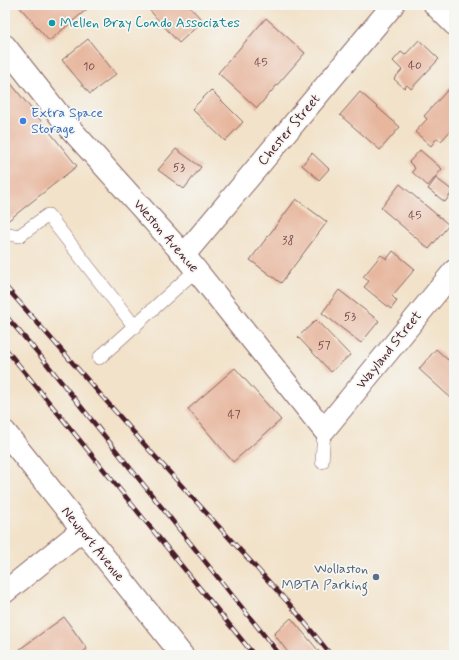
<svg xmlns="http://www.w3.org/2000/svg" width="459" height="660" font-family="Mynerve,sans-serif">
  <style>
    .building { fill: #e7b69d }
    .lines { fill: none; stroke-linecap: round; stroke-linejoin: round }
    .service-casing { stroke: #856362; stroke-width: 14 }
    .minor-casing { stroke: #856362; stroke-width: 24 }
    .secondary-casing { stroke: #856362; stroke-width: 24 }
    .service { stroke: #fff; stroke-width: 13 }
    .minor { stroke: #fff; stroke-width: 22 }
    .secondary { stroke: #fff; stroke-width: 22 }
    .rail-casing { stroke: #4a1f2b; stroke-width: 4.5 }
    .rail { stroke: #f6f6f2; stroke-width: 3; stroke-dasharray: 9; stroke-linecap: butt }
    .culture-dot { fill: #0f9aa8; stroke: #f6f6f2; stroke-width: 1.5 }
    .shop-dot { fill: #3f7fe0; stroke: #f6f6f2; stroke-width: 1.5 }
    .service-dot { fill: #5c6f8a; stroke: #f6f6f2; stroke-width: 1.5 }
    .labels { text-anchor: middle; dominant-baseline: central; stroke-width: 3.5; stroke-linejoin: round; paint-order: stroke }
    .number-label { font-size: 12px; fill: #714548 }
    .culture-label { font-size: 14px; fill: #0d838f; stroke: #f6f6f2; text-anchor: start }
    .shop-label { font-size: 14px; fill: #366cbe; stroke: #f6f6f2; text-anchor: start }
    .street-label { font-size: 14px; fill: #4a1f2b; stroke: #f6f6f2 }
    .service-label { font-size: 14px; fill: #4e5e75; stroke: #f6f6f2; text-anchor: end }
  </style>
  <rect width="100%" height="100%" fill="#f6f6f2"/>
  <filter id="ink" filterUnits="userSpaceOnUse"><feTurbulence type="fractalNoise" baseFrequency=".025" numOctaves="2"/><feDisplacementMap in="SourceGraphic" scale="8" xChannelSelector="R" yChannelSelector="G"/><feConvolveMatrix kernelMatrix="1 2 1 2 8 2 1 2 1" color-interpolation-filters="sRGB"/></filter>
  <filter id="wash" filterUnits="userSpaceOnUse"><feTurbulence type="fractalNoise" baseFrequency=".012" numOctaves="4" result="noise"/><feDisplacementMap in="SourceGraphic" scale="16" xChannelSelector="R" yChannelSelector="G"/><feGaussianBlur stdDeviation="0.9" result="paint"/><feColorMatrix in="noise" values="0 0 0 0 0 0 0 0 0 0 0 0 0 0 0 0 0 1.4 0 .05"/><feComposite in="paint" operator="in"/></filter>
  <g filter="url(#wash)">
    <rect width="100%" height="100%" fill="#f2e2c9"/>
    <g id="blocks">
      <path class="building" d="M18,5H92L49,41Z
        M145,5H188L203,21L179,43Z
        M266,18L305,53L257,108L218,73Z
        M88,39L116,74L90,94L62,60Z
        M419,40L439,59L411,89L407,85L404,88L394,79L402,70L393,61L401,52L405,55Z
        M5,76L77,166L5,223Z
        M454,83V127L441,141L437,138L431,146L415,132L427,119L424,116Z
        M211,90L243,122L225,141L192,109Z
        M360,92L400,127L380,150L340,115Z
        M176,149L201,167L184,189L158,170Z
        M420,150L442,169L428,186L412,172L415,168L409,162Z
        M312,153L329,169L319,180L302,165Z
        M436,178L453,191L445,202L428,189Z
        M400,184L449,225L429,249L381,208Z
        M296,199L327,222L281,283L250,260Z
        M393,251L415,269L392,296L397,301L391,309L364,287L369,281L363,277L381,255L387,259Z
        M339,290L379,321L361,343L322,313Z
        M316,320L350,355L331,372L298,337Z
        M436,349L448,360L451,356L454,359V396L452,399L419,369Z
        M235,368L281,420L233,462L188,409Z
        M64,617L87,649L79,655H25L20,649Z
        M291,618L322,655H290L274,634Z"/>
    </g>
  </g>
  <g filter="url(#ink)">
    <use href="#blocks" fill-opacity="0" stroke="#856362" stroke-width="1"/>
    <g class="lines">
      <defs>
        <path id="service" d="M5,233L19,236L48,215L135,327
          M99,358L196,270
          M322,462L324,430"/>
        <path id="minor" d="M435,5L454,24
          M5,46L68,126L184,255L324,430L454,271
          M184,255L393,5
          M5,592L82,530"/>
        <path id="secondary" d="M5,432L182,655"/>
      </defs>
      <use href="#service" class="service-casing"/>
      <use href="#minor" class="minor-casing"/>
      <use href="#secondary" class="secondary-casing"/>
      <use href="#service" class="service"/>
      <use href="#minor" class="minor"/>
      <use href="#secondary" class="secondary"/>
      <defs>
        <path id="rail" d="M5,286L151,452L292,607L331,655
          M5,315L38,353L280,655
          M5,348L254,655"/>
      </defs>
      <use href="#rail" class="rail-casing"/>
      <use href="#rail" class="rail"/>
    </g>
  </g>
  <circle class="culture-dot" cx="52" cy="23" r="4"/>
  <circle class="shop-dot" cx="23" cy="121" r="4"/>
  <circle class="service-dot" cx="376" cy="577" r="4"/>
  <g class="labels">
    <g class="number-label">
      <text x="261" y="63">45</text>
      <text x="415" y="66">40</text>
      <text x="89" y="67">10</text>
      <text x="179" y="168">53</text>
      <text x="415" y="216">45</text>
      <text x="288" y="241">38</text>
      <text x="350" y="317">53</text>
      <text x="324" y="346">57</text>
      <text x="234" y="415">47</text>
    </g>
    <g class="culture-label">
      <text x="60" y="23">Mellen Bray Condo Associates</text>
    </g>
    <g class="shop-label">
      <text x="31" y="113">Extra Space<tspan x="31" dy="16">Storage</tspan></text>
    </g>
    <g class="street-label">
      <text transform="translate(289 130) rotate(-50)">Chester Street</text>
      <text transform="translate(166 236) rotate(49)">Weston Avenue</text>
      <text transform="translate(389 350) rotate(-51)">Wayland Street</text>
      <text transform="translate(93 544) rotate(51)">Newport Avenue</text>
    </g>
    <g class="service-label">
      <text x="368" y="569">Wollaston<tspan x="368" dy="16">MBTA Parking</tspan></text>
    </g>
  </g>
  <rect width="459" height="660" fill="none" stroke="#f6f6f2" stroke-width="20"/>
</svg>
